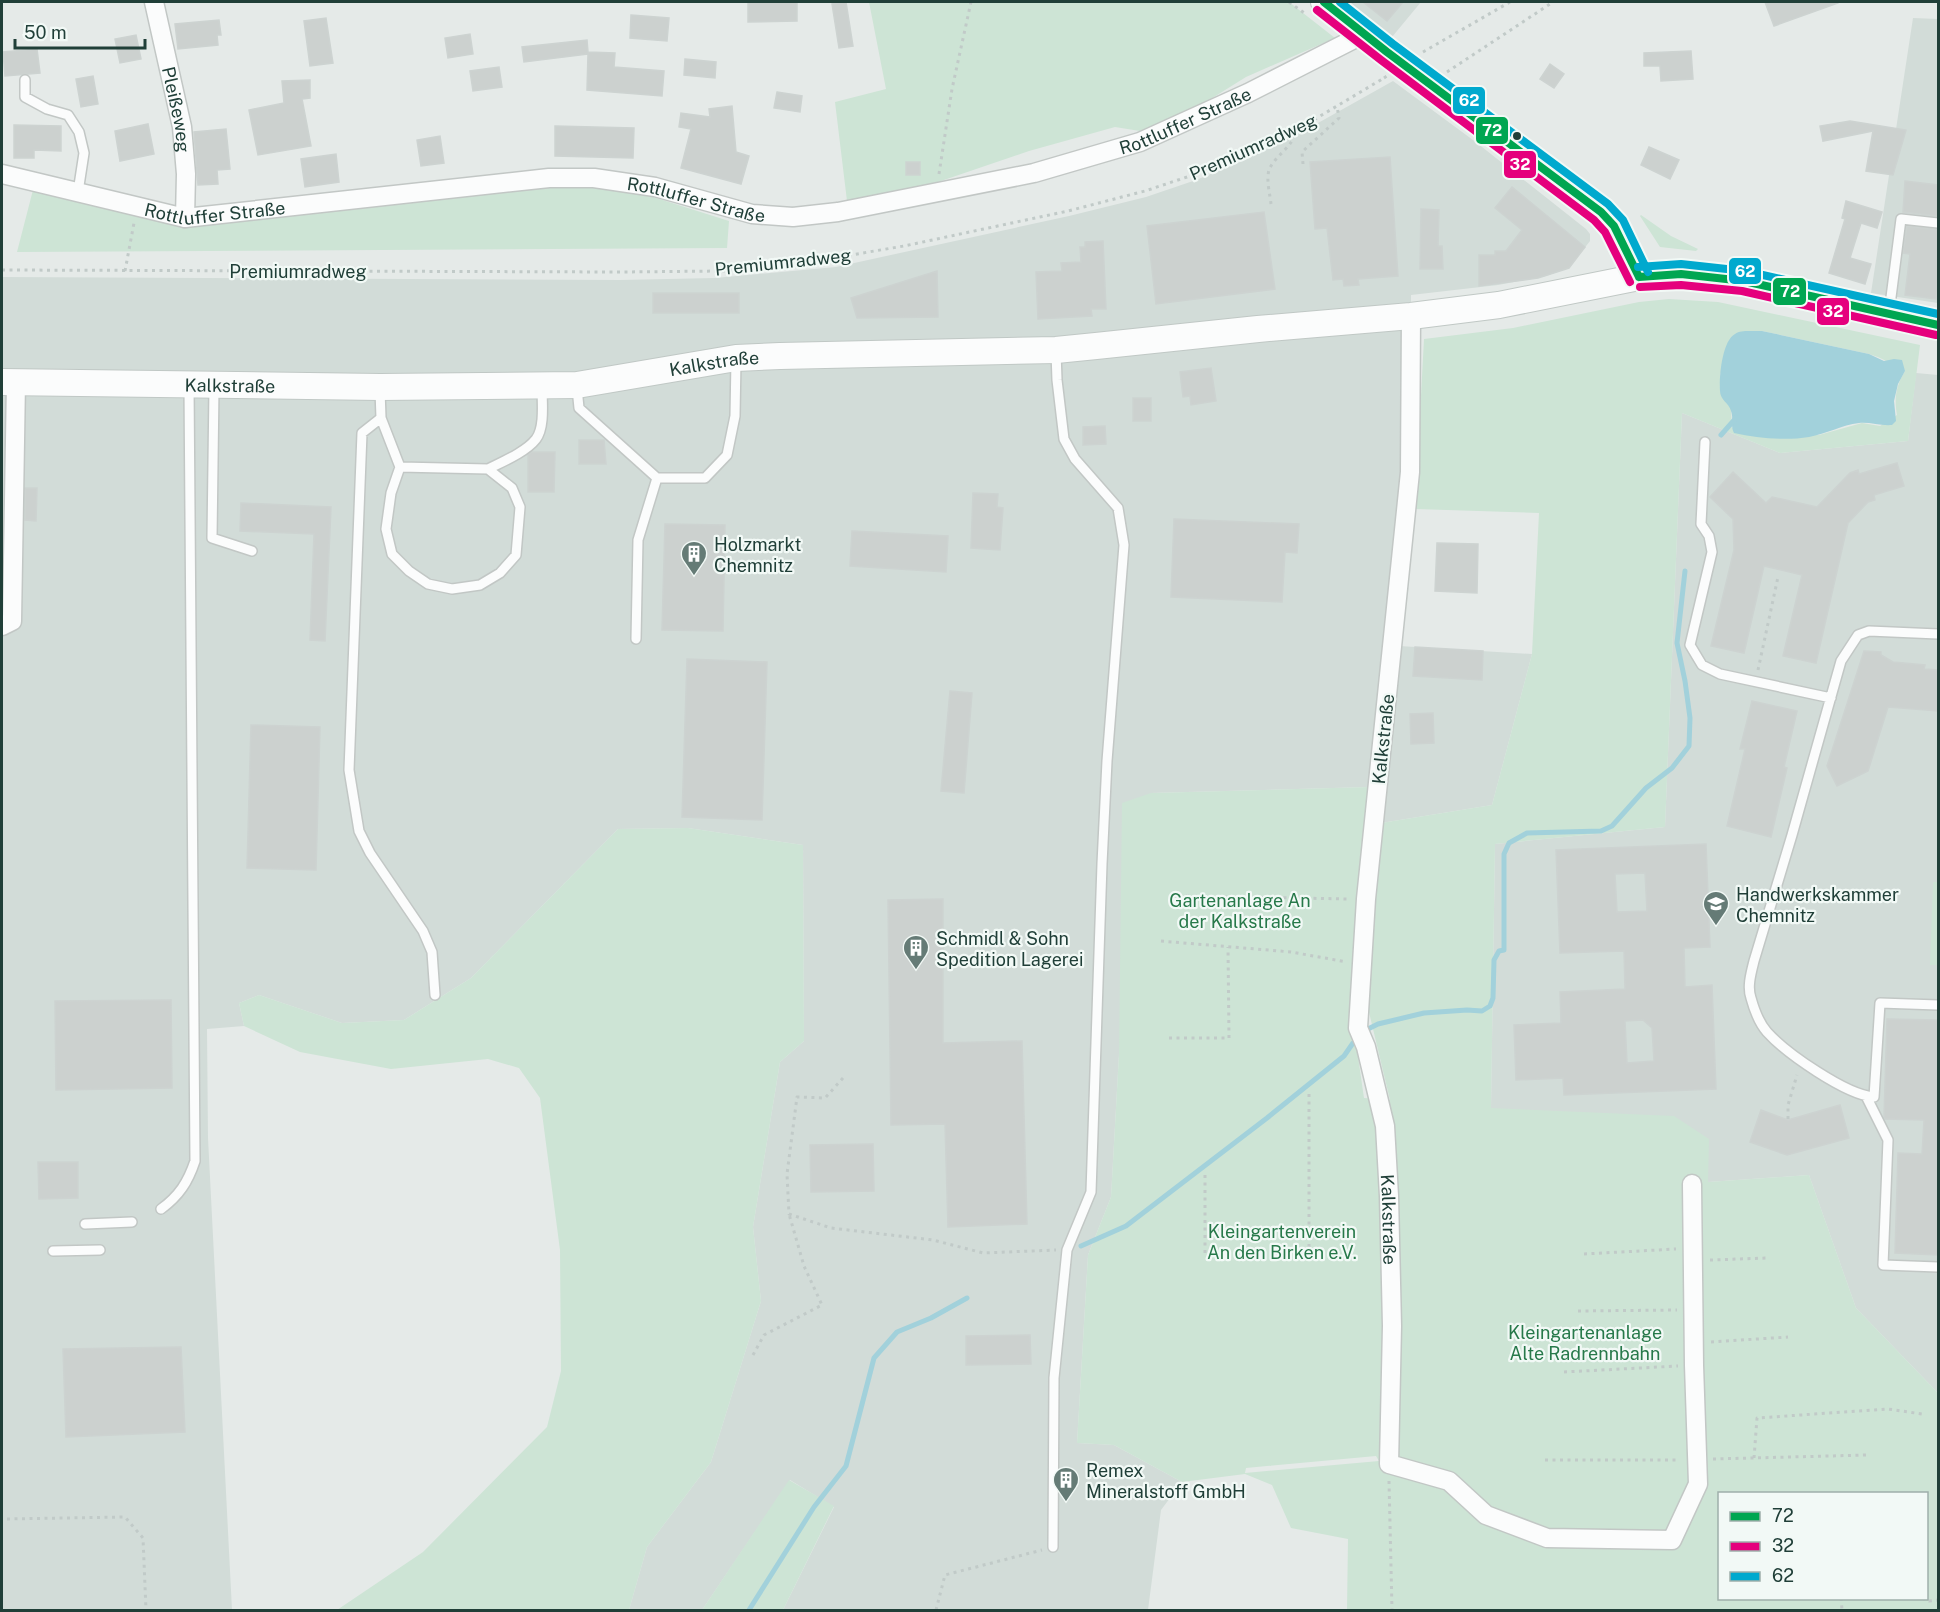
<svg xmlns="http://www.w3.org/2000/svg" width="1940" height="1612" font-family="'Public Sans',sans-serif">
  <style>
    .built { fill: #d2dcd8 }
    .green { fill: #cde4d5; fill-rule: evenodd }
    .water { fill: #a2d1db }
    .lines { fill: none; stroke-linecap: round; stroke-linejoin: round }
    .stream { stroke: #a2d1db; stroke-width: 5 }
    .building { fill: #ccd1cf; stroke: #cdd3d1; stroke-width: 1.5; fill-rule: evenodd }
    .lane-casing { stroke: #c2c7c5; stroke-width: 12 }
    .street-casing { stroke: #c2c7c5; stroke-width: 21 }
    .secondary-casing { stroke: #c0c8c5; stroke-width: 28 }
    .path { stroke: #c1cac8; stroke-width: 3; stroke-dasharray: 3 4.5; stroke-linecap: butt }
    .lane { stroke: #fbfcfc; stroke-width: 9 }
    .street { stroke: #fbfcfc; stroke-width: 18 }
    .secondary { stroke: #fbfcfc; stroke-width: 26 }
    .path-bridge { stroke: #c1cac8; stroke-width: 3; stroke-dasharray: 3 4.5; stroke-linecap: butt }
    .bus-1-casing { stroke: #f2f9f6; stroke-width: 12 }
    .bus-2-casing { stroke: #f2f9f6; stroke-width: 12 }
    .bus-3-casing { stroke: #f2f9f6; stroke-width: 12 }
    .bus-1 { stroke: #00a651; stroke-width: 8 }
    .bus-2 { stroke: #e5007d; stroke-width: 8 }
    .bus-3 { stroke: #00a9ce; stroke-width: 8 }
    .bus-dot { fill: #203f38; stroke: #f2f9f6; stroke-width: 2 }
    .labels { text-anchor: middle; dominant-baseline: central; stroke-width: 4.5; stroke-linejoin: round; paint-order: stroke }
    .street-label { font-size: 18px; fill: #203f38; stroke: #f2f9f6 }
    .poi-label { font-size: 18px; fill: #203f38; stroke: #f2f9f6; text-anchor: start }
    .park-label { font-size: 18px; fill: #27794a; stroke: #f2f9f6 }
    .line-badge { stroke: #f2f9f6; stroke-width: 2 }
    .badge-label { font-size: 16px; text-anchor: middle; font-weight: bold; fill: #fff }
  </style>
  <rect width="100%" height="100%" fill="#e5eae8"/>
  <path class="built" d="M1348,2H1421L1392,37Z
    M1913,18L1938,19V303L1871,293Z
    M1393,81L1477,143L1586,229L1590,234V241L1569,268L1546,276L1498,285L1411,295L1410,472L1369,787L1151,793L1119,1054L1111,1197L1088,1255L1077,1443L1114,1445L1182,1482L1161,1510L1148,1610H783L834,1507L790,1480L702,1610H629L647,1547L711,1462L761,1301L753,1227L780,1062L804,1041L803,845L688,828L618,829L471,978L404,1020L342,1023L259,995L239,1003L244,1026L207,1029L208,1138L232,1610H2V277L620,280L715,278L836,267L1069,216L1146,197L1196,180L1245,160L1318,123Z
    M1916,373L1938,375V1393L1856,1308L1809,1175L1708,1182L1491,1108L1495,844L1665,827L1682,413L1780,453L1908,441Z
    M1399,646L1532,654L1492,805L1381,823Z"/>
  <path class="green" d="M869,2H1289L1335,38L1246,77L1193,110L1140,131L1115,127L1029,151L938,182L847,201L835,102L886,89Z
    M34,186L183,224L550,187H594L653,197L729,221L727,248L17,252Z
    M1641,215L1671,236L1698,249L1696,251L1660,247L1640,216Z
    M1669,299L1718,302L1920,345L1908,441L1780,453L1682,413L1665,827L1495,844L1491,1108L1674,1116L1709,1139L1708,1182L1809,1175L1856,1308L1938,1393V1610H1347L1348,1539L1291,1528L1272,1485L1245,1474L1182,1482L1114,1445L1077,1443L1088,1255L1111,1197L1119,1054L1122,803L1151,793L1369,787L1355,990L1357,1050L1364,1098L1390,1100L1368,1008L1381,823L1492,805L1532,654L1539,513L1415,509L1424,339L1513,328L1639,302ZM1762,331L1869,354C1882,358 1893,364 1905,371C1896,386 1894,398 1897,415L1880,426L1862,423L1819,435L1732,428L1731,408L1720,391V374ZM1376,1456L1379,1461L1245,1473L1246,1468ZM1720,1494H1926V1598H1720Z
    M688,828L803,845L804,1041L780,1062L753,1227L761,1301L711,1462L647,1547L629,1610H337L423,1552L547,1427L561,1371L560,1250L540,1098L519,1068L488,1059L391,1069L300,1052L244,1026L239,1003L259,995L342,1023L404,1020L471,978L618,829Z
    M1933,882H1938V965H1930Z
    M789,1480L834,1506L783,1610H702Z"/>
  <path class="water" d="M1749,331H1762L1869,354L1884,361L1894,359L1902,360L1905,371L1898,384L1894,401L1896,421L1892,425C1881,426 1870,422 1859,423C1842,425 1826,434 1809,437C1785,441 1758,438 1734,433C1730,426 1734,419 1731,411C1729,403 1720,400 1720,391C1719,377 1722,341 1735,334C1739,331 1744,331 1749,331Z"/>
  <g class="lines">
    <path class="stream" d="M1721,435L1736,418
      M1081,1246L1126,1226L1267,1118L1344,1056L1353,1043L1368,1029L1378,1024L1424,1013L1467,1010L1482,1011L1490,1006L1493,998L1494,960L1499,951L1504,950V854L1509,843L1527,833L1601,831L1612,826L1646,788L1672,768L1689,746L1690,718L1685,681L1677,643L1685,571
      M749,1610L814,1507L846,1466L874,1358L897,1332L931,1318L967,1298"/>
  </g>
  <path class="building" d="M748,2H797V21L748,22Z
    M846,2L853,46L839,48L832,4Z
    M1363,2H1403L1387,21Z
    M1765,2H1838V3L1774,26Z
    M631,15L669,18L667,41L630,38Z
    M326,18L333,63L310,66L304,21Z
    M219,20L221,35H217L218,45L178,49L175,24Z
    M470,34L473,54L448,58L445,38Z
    M136,35L141,59L120,63L115,39Z
    M587,40L588,52L615,53L614,67L664,71L662,96L587,90L588,54L524,62L522,47Z
    M37,49L40,73L5,76L3,52Z
    M1691,51L1693,79L1661,81L1660,66H1644V53Z
    M685,59L716,62L715,78L684,75Z
    M1550,64L1564,74L1554,88L1540,79Z
    M499,67L502,87L473,91L470,71Z
    M93,76L98,104L81,107L76,79Z
    M310,80V98L302,99L311,146L258,155L249,110L284,103L282,81Z
    M777,92L802,96L800,112L774,108Z
    M732,106L736,152L749,156L741,184L681,168L691,129L679,127L681,113L710,117L709,109Z
    M1850,121L1906,130L1893,175L1866,171L1873,131L1823,141L1820,126Z
    M148,124L154,154L120,161L115,131Z
    M14,125L61,126V151L34,150V158H14Z
    M555,126L634,128L633,158L555,156Z
    M226,129L230,169L217,170L218,184L198,185L194,132Z
    M440,136L444,163L421,166L417,140Z
    M1649,147L1679,160L1670,179L1641,165Z
    M336,154L339,182L305,187L301,159Z
    M1390,157L1398,276L1358,279L1359,285L1344,286L1343,279L1333,280L1327,228L1315,229L1310,162Z
    M906,162H920V175H906Z
    M1905,181L1938,185V216L1903,212Z
    M1512,187L1585,247L1569,268L1538,278L1479,286V255H1495V251H1506L1522,230L1495,208Z
    M1846,201L1882,212L1877,228L1861,223L1850,258L1871,264L1865,284L1829,273L1845,219L1842,218Z
    M1421,209L1439,210L1438,246H1442L1443,269H1420Z
    M1264,212L1275,289L1156,304L1147,226Z
    M1907,226L1938,230V278L1936,299L1905,295L1910,254L1903,253Z
    M1103,241L1106,309H1091L1092,316L1038,319L1036,272L1062,271L1061,263L1081,262L1080,247H1085V242Z
    M937,271L938,317L857,318L851,298Z
    M653,293H739V313H653Z
    M1211,368L1216,401L1191,405L1190,396L1183,397L1180,372Z
    M1133,398H1151V421H1133Z
    M1105,426L1106,444L1083,445V427Z
    M579,440H604L606,464H579Z
    M532,452H555L554,492H528V455Z
    M1897,463L1904,486L1874,495L1875,500L1868,502L1848,523L1816,663L1783,656L1802,575L1764,566L1744,653L1711,646L1734,550L1733,519L1710,497L1733,472L1766,503L1772,497L1817,507L1850,473L1858,470L1859,474Z
    M25,488H37L36,521L25,520Z
    M973,493L998,494L997,507L1003,508L1000,550L971,548Z
    M241,503L331,507L325,641L310,640L314,534L240,531Z
    M1174,519L1299,524L1297,553L1285,552L1282,602L1171,597Z
    M665,524L725,525L723,631L662,630Z
    M852,531L948,536L946,572L850,566Z
    M1437,543L1478,544L1477,593L1435,591Z
    M1415,647L1483,651L1482,680L1413,676Z
    M1864,651L1881,652V655L1893,662L1925,665L1924,669L1938,670V711L1888,707L1868,771L1837,786L1827,766Z
    M687,659L767,662L762,820L682,817Z
    M950,691L972,693L964,793L941,791Z
    M1752,701L1797,711L1784,767L1787,768L1771,837L1727,826L1745,749H1740Z
    M1433,713L1434,743L1411,744L1410,714Z
    M251,725L320,727L316,870L247,868Z
    M1706,844L1710,947L1684,948L1685,987L1712,985L1716,1089L1564,1095L1563,1078L1516,1080L1514,1025L1561,1023L1560,992L1625,989L1624,951L1560,953L1556,850ZM1645,873L1647,911L1617,912L1615,874ZM1643,1020L1652,1028L1654,1061L1627,1063L1625,1021Z
    M943,899V1043L1022,1041L1027,1224L948,1227L945,1124L891,1125L888,900Z
    M171,1000L172,1088L56,1090L55,1001Z
    M1887,1019L1938,1020V1255L1895,1253L1898,1153L1922,1154L1924,1120L1885,1119L1884,1117Z
    M1840,1105L1849,1138L1787,1155L1750,1142L1761,1110L1788,1120Z
    M873,1144L874,1191L811,1192L810,1145Z
    M38,1162H78V1198L39,1199Z
    M1030,1335L1031,1364L966,1365V1336Z
    M181,1347L185,1432L66,1437L63,1349Z"/>
  <g class="lines">
    <defs>
      <path id="lane" d="M25,80V97L47,109L68,115L79,132L84,153L78,192
        M1889,313L1901,219L1938,223
        M214,388L212,538L252,551
        M577,388L579,408L657,478H705L727,455L735,416L736,360
        M380,390L381,418L400,467L391,493L386,529L392,554L409,571L428,584L452,589L480,585L500,573L516,555L520,507L512,488L488,469L400,467
        M381,418L362,433L349,770L359,831L370,853L423,931L432,952L435,995
        M1705,442L1701,524L1709,536L1712,552L1690,645L1702,665L1720,674L1831,698
        M488,469C502,462 526,452 536,439C545,427 542,402 542,388
        M1938,634L1869,631L1858,635L1841,661L1792,835L1754,961C1751,973 1747,987 1751,998C1754,1009 1760,1024 1767,1032C1786,1053 1846,1095 1874,1097L1880,1003L1938,1005
        M636,639L638,540L657,478
        M1866,1096L1888,1140L1883,1265L1938,1267
        M161,1209C179,1196 188,1182 195,1161L189,385
        M85,1224L132,1222
        M53,1251L100,1250
        M1053,1547L1054,1378L1067,1250L1091,1192L1102,864L1107,761L1124,545L1118,508L1075,459L1064,439L1057,380L1056,352"/>
      <g id="street">
        <path id="s1" d="M154,2L182,127L186,174L185,218"/>
        <path id="s2" d="M2,174L185,218L549,178H594L655,187L752,214L793,217L838,212L1034,173L1140,142L1248,93L1364,34"/>
        <path id="s3" d="M1411,316L1410,472L1366,899L1358,1028L1366,1047L1385,1126L1389,1196L1392,1326L1389,1464L1449,1481L1486,1515L1547,1538L1672,1540L1698,1484L1694,1365L1692,1184"/>
        <path d="M2,626L12,621L16,381"/>
      </g>
      <g id="secondary">
        <path d="M1324,2L1401,62"/>
        <path d="M1407,67L1601,212L1614,226L1639,277"/>
        <path id="s4" d="M2,382L380,387L577,385L736,358L780,356L1056,350L1096,346L1258,329L1411,316L1499,305L1639,277L1681,274L1744,281L1938,325"/>
      </g>
    </defs>
    <use href="#lane" class="lane-casing"/>
    <use href="#street" class="street-casing"/>
    <use href="#secondary" class="secondary-casing"/>
    <path class="path" d="M1289,2L1307,15
      M1423,52L1510,2
      M1447,72L1553,2
      M1303,164L1302,152L1339,118L1337,106
      M939,174L952,89L971,2
      M1271,204C1270,194 1266,180 1269,170C1275,155 1294,147 1295,131
      M2,270L621,272L721,271L772,267L839,257L904,246L1068,211L1145,191L1193,175L1295,131L1384,78
      M125,271L134,223
      M1758,670L1778,577
      M1186,896L1349,899
      M1161,941L1291,952L1347,962
      M1169,1038H1229L1228,947
      M843,1078L825,1098L797,1097L787,1174L789,1214L831,1228L933,1240L983,1253L1056,1250
      M1309,1094V1260
      M1788,1119V1105L1797,1075
      M1205,1175V1256
      M1584,1254L1676,1249
      M1710,1260L1768,1258
      M1578,1311L1677,1310
      M1711,1342L1788,1337
      M753,1355L764,1335L822,1305L804,1266L789,1214
      M1564,1372L1678,1366
      M1754,1458L1757,1418L1888,1409L1922,1414
      M1713,1459L1867,1455
      M1545,1460H1680
      M1389,1481L1392,1610
      M7,1519L125,1517L143,1538L146,1610
      M1841,1598L1842,1610
      M1922,1598L1929,1601L1938,1600
      M936,1610L945,1575L1042,1550"/>
    <use href="#lane" class="lane"/>
    <use href="#street" class="street"/>
    <use href="#secondary" class="secondary"/>
    <path class="path-bridge" d="M1384,78L1415,57"/>
    <defs>
      <path id="bus-1" d="M1324,2L1387,52L1601,212L1614,226L1639,277
        M1639,277L1681,274L1744,281L1938,325"/>
      <path id="bus-2" d="M1317,10L1381,60L1594,220L1605,232L1630,282
        M1640,287L1681,285L1742,291L1936,335"/>
      <path id="bus-3" d="M1340,2L1393,44L1608,204L1623,220L1648,272
        M1638,267L1681,264L1745,271L1938,314"/>
    </defs>
    <use href="#bus-1" class="bus-1-casing"/>
    <use href="#bus-2" class="bus-2-casing"/>
    <use href="#bus-3" class="bus-3-casing"/>
    <use href="#bus-1" class="bus-1"/>
    <use href="#bus-2" class="bus-2"/>
    <use href="#bus-3" class="bus-3"/>
  </g>
  <defs>
    <symbol id="building-pin" viewBox="-11 -11 22 30"><path d="M0 17L-7.5 6A9.5 9.5 0 1 1 7.5 6Z" fill="#657b76" stroke="#f2f9f6"/><path d="M-4-6H4V6H1V3H-1V6H-4ZM-2.5-4.3h1.7v1.8h-1.7ZM.8-4.3h1.7v1.8H.8ZM-2.5-1h1.7V.8h-1.7ZM.8-1h1.7V.8H.8Z" fill="#fff"/></symbol>
    <symbol id="university-pin" viewBox="-11 -11 22 30"><path d="M0 17L-7.5 6A9.5 9.5 0 1 1 7.5 6Z" fill="#657b76" stroke="#f2f9f6"/><path d="M0-5L7-2L0 1L-7-2ZM-4 1L0 2.5L4 1V4Q0 6-4 4Z" fill="#fff"/></symbol>
  </defs>
  <g fill-rule="evenodd">
    <use href="#building-pin" x="679" y="539" width="30" height="40"/>
    <use href="#university-pin" x="1701" y="889" width="30" height="40"/>
    <use href="#building-pin" x="901" y="933" width="30" height="40"/>
    <use href="#building-pin" x="1051" y="1465" width="30" height="40"/>
  </g>
  <circle class="bus-dot" cx="1517" cy="136" r="5"/>
  <g class="labels">
    <g class="street-label">
      <text stroke="none"><textPath href="#s1" startOffset="110">Pleißeweg</textPath></text>
      <text stroke="none"><textPath href="#s2" startOffset="1208">Rottluffer Straße</textPath></text>
      <text transform="translate(1253 147) rotate(-24)">Premiumradweg</text>
      <text stroke="none"><textPath href="#s2" startOffset="704">Rottluffer Straße</textPath></text>
      <text stroke="none"><textPath href="#s2" startOffset="218">Rottluffer Straße</textPath></text>
      <text transform="translate(783 262) rotate(-6)">Premiumradweg</text>
      <text x="298" y="271">Premiumradweg</text>
      <text stroke="none"><textPath href="#s4" startOffset="714">Kalkstraße</textPath></text>
      <text stroke="none"><textPath href="#s4" startOffset="228">Kalkstraße</textPath></text>
      <text transform="translate(1383 739) rotate(-84)">Kalkstraße</text>
      <text stroke="none"><textPath href="#s3" startOffset="910">Kalkstraße</textPath></text>
    </g>
    <g class="poi-label">
      <text x="714" y="544">Holzmarkt<tspan x="714" dy="21">Chemnitz</tspan></text>
      <text x="1736" y="894">Handwerkskammer<tspan x="1736" dy="21">Chemnitz</tspan></text>
      <text x="936" y="938">Schmidl &amp; Sohn<tspan x="936" dy="21">Spedition Lagerei</tspan></text>
      <text x="1086" y="1470">Remex<tspan x="1086" dy="21">Mineralstoff GmbH</tspan></text>
    </g>
    <g class="park-label">
      <text x="1240" y="900">Gartenanlage An<tspan x="1240" dy="21">der Kalkstraße</tspan></text>
      <text x="1282" y="1231">Kleingartenverein<tspan x="1282" dy="21">An den Birken e.V.</tspan></text>
      <text x="1585" y="1332">Kleingartenanlage<tspan x="1585" dy="21">Alte Radrennbahn</tspan></text>
    </g>
  </g>
  <g class="line-badge">
    <rect x="1452" y="86" width="34" height="29" rx="6" fill="#00a9ce"/>
    <rect x="1475" y="116" width="34" height="29" rx="6" fill="#00a651"/>
    <rect x="1503" y="150" width="34" height="29" rx="6" fill="#e5007d"/>
    <rect x="1728" y="257" width="34" height="28" rx="6" fill="#00a9ce"/>
    <rect x="1772" y="277" width="35" height="29" rx="6" fill="#00a651"/>
    <rect x="1816" y="297" width="34" height="29" rx="6" fill="#e5007d"/>
  </g>
  <g class="badge-label">
    <text x="1469" y="106">62</text>
    <text x="1492" y="136">72</text>
    <text x="1520" y="170">32</text>
    <text x="1745" y="277">62</text>
    <text x="1790" y="297">72</text>
    <text x="1833" y="317">32</text>
  </g>
  <rect width="1940" height="1612" fill="none" stroke="#203f38" stroke-width="6"/>
  <rect x="1718" y="1492" width="210" height="108" fill="#f2f9f6" stroke="#9eafaa" stroke-width="1.5"/>
  <rect x="1730" y="1512" width="30" height="9" fill="#00a651" stroke="#9eafaa" stroke-width="1.5"/>
  <text x="1772" y="1522" font-size="18" fill="#203f38">72</text>
  <rect x="1730" y="1542" width="30" height="9" fill="#e5007d" stroke="#9eafaa" stroke-width="1.5"/>
  <text x="1772" y="1552" font-size="18" fill="#203f38">32</text>
  <rect x="1730" y="1572" width="30" height="9" fill="#00a9ce" stroke="#9eafaa" stroke-width="1.5"/>
  <text x="1772" y="1582" font-size="18" fill="#203f38">62</text>
  <path d="M15 39v9h130v-9" fill="none" stroke="#203f38" stroke-width="3"/>
  <text x="24" y="39" font-size="18" fill="#203f38" stroke="#f2f9f6" stroke-width="4.5" paint-order="stroke">50 m</text>
</svg>
